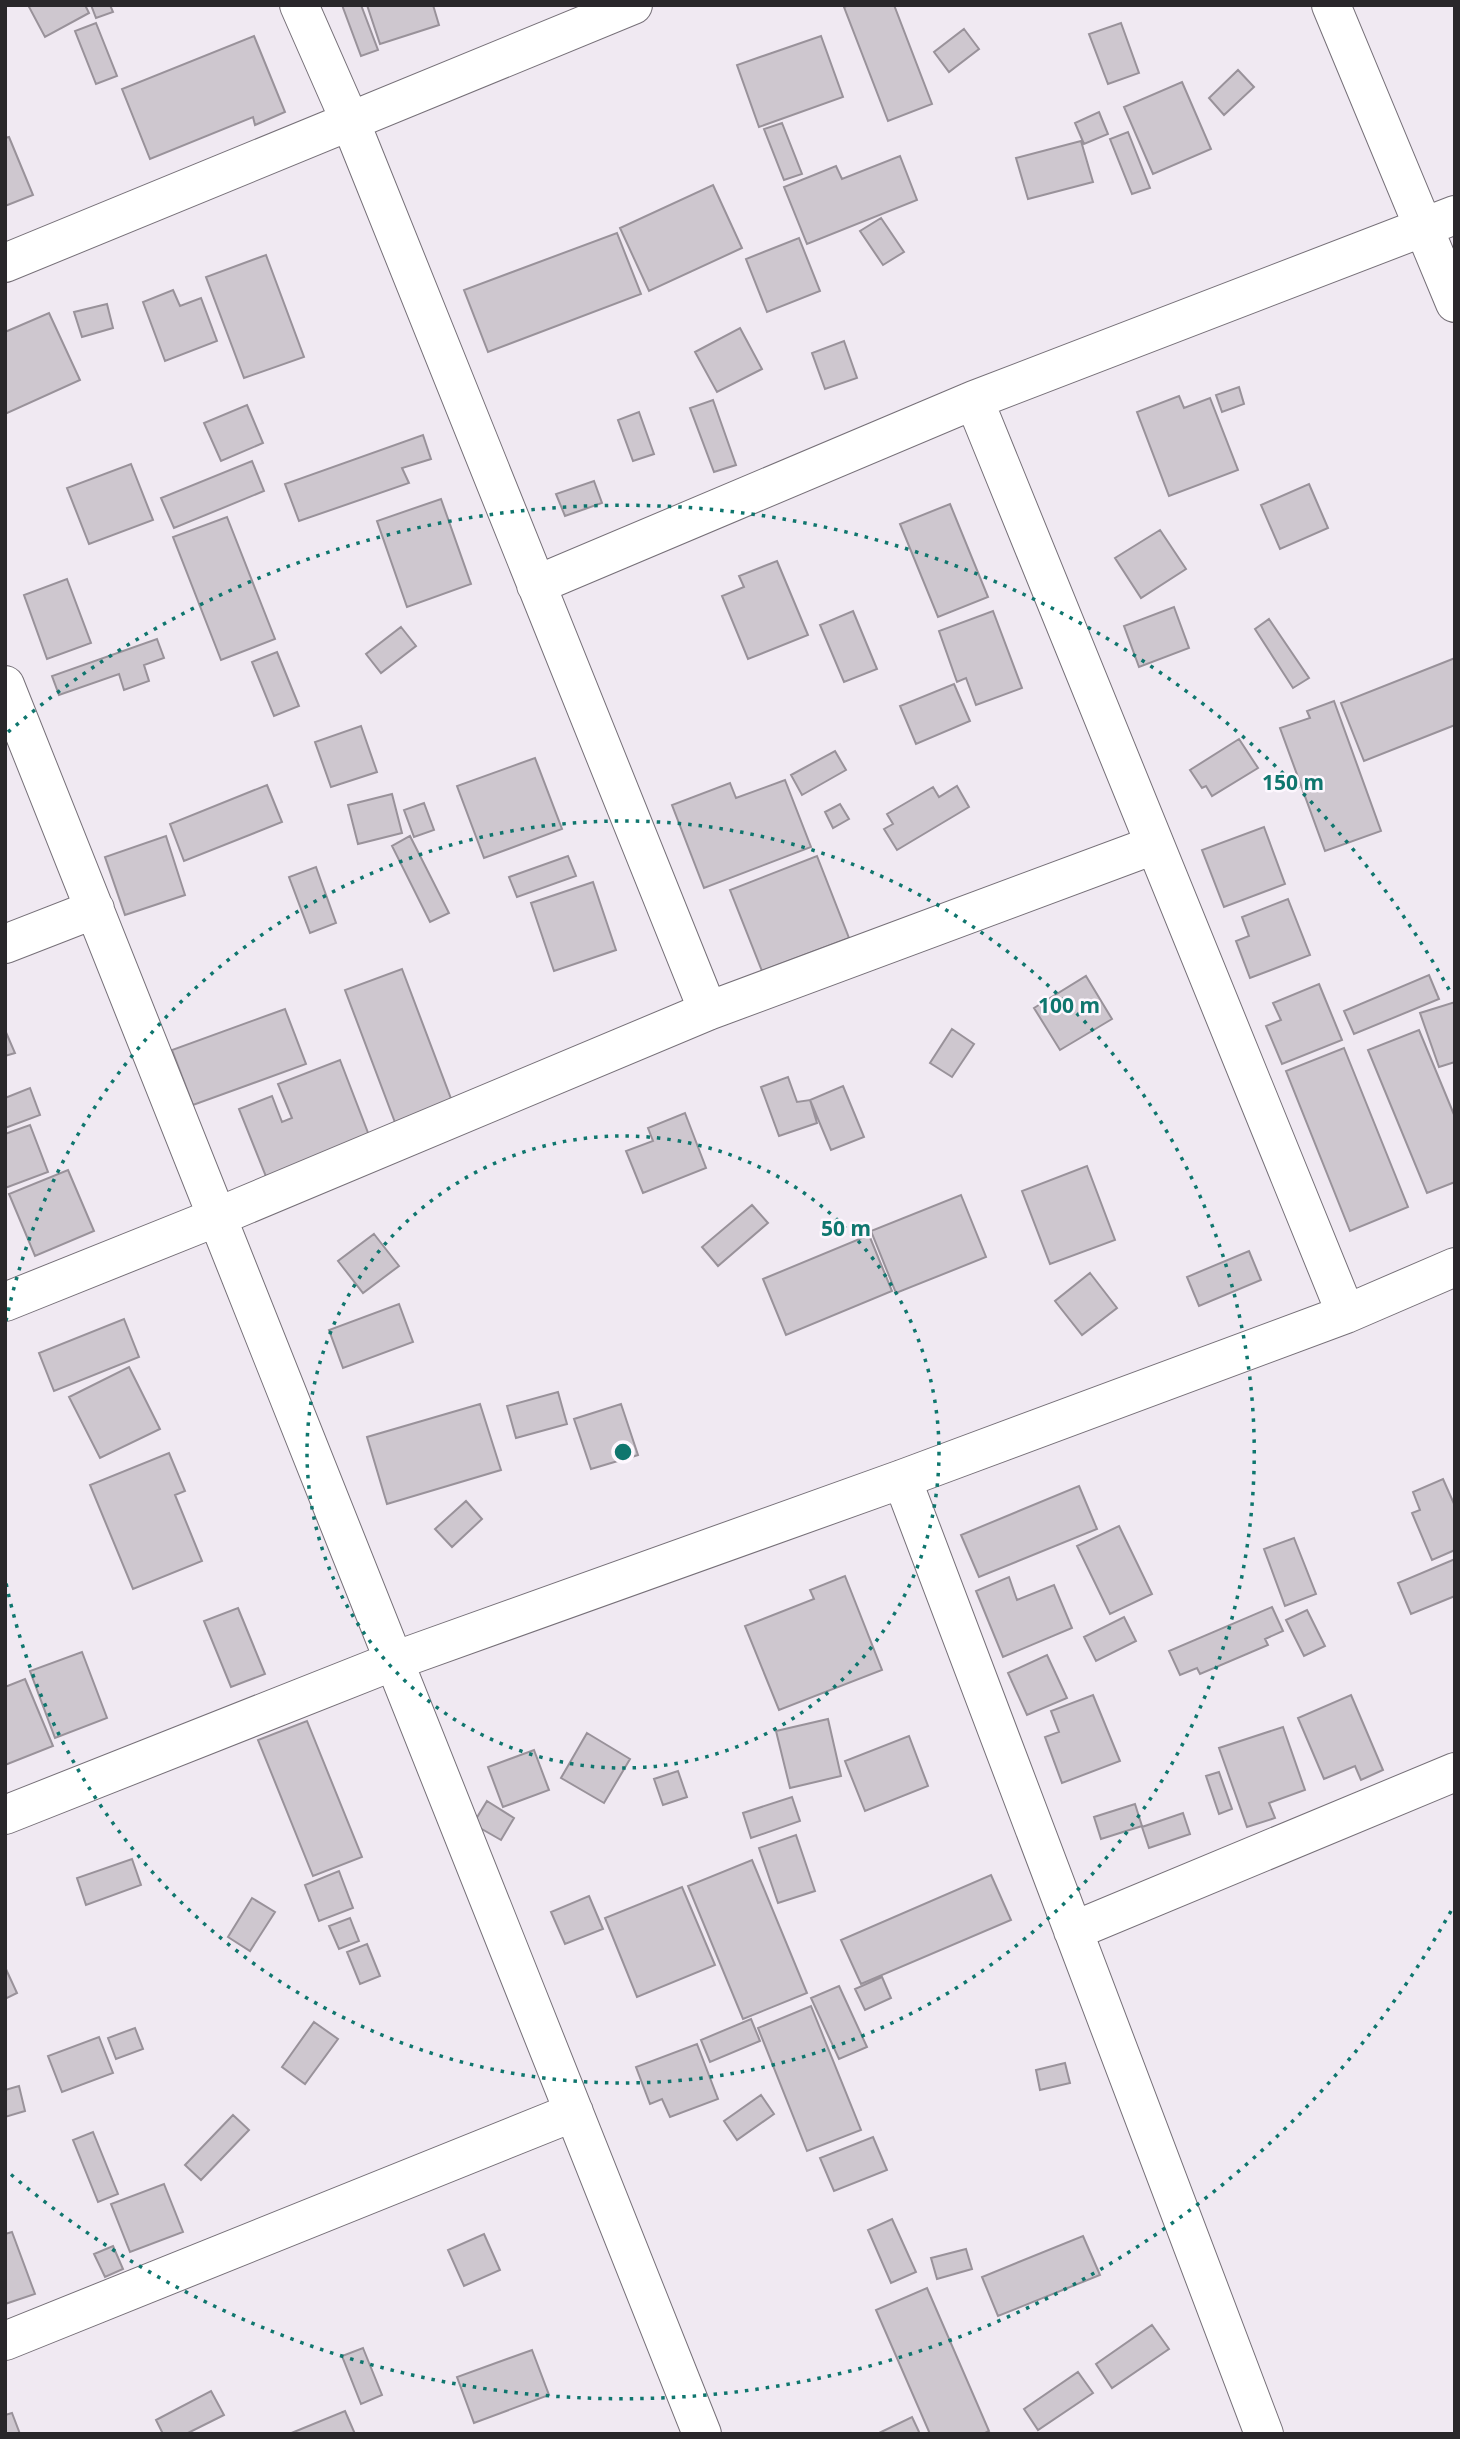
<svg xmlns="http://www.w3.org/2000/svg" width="1460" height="2439" font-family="'Noto Sans',sans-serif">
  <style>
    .building { fill: #cec7cf; stroke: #99929a; stroke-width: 2 }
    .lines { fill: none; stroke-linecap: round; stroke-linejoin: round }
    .minor-casing { stroke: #767078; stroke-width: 40 }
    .minor { stroke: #fff; stroke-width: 38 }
    .ring { fill: none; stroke: #0f766e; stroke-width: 3.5; stroke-dasharray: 3.5 7 }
    .centre { fill: #0f766e; stroke: #fdf7fe; stroke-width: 3.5 }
    .ring-label { font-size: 21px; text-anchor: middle; font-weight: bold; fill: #0f766e; stroke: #fdf7fe; stroke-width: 5; stroke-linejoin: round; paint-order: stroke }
  </style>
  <rect width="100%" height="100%" fill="#f0e9f2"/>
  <path class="building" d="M28,5H85L89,13L45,37Z
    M91,5H110L113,12L96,18Z
    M342,5H361L378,50L361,56Z
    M367,5H433L439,25L380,44Z
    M849,5H894L932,104L888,121L844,7Z
    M96,23L117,76L96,84L75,31Z
    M1121,23L1139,73L1108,84L1089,34Z
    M964,29L979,49L949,72L934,52Z
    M254,36L285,112L255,125L253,117L150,159L122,89Z
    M821,36L843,97L759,127L737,65Z
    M1238,70L1254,87L1224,115L1209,98Z
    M1182,82L1211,149L1153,174L1124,107Z
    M1099,112L1108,134L1084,144L1075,123Z
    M782,123L802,174L784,180L764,129Z
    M1128,132L1150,188L1132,194L1110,139Z
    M9,137L33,195L5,206V138Z
    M1081,141L1093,182L1028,199L1016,158Z
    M900,156L917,200L807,244L784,187L836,166L842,179Z
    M713,185L742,248L649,291L620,228Z
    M881,218L904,252L883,265L860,231Z
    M617,233L641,294L488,352L464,290Z
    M799,238L820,291L767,312L746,259Z
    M266,255L304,357L244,378L206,277Z
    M173,290L180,306L201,298L217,341L165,361L143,302Z
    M107,304L113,328L82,337L74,312Z
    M49,313L80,380L5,414V332Z
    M740,328L762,369L717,392L695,352Z
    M844,341L857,378L825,389L812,353Z
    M1239,387L1244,404L1222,412L1216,395Z
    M1179,396L1184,408L1210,398L1238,470L1169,496L1137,412Z
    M713,400L736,465L714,472L690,408Z
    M247,405L263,443L221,461L204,423Z
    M639,412L654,454L633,461L618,420Z
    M423,435L431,459L402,468L409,483L299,521L285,484Z
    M252,461L264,491L174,528L161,498Z
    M131,464L153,520L89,544L67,488Z
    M594,481L602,503L565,516L556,494Z
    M1309,484L1328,528L1280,549L1261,505Z
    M441,499L471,584L407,607L377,521Z
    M950,504L988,597L938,617L900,524Z
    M227,517L275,639L221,660L173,537Z
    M1160,530L1186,569L1141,598L1115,558Z
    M777,561L808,635L748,659L722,596L744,587L739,576Z
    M67,579L91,643L47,659L24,595Z
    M1174,607L1189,648L1139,667L1124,626Z
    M853,611L877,669L844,682L820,625Z
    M993,611L1022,688L976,705L966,678L957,682L939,631Z
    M1269,619L1309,678L1293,688L1255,629Z
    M401,627L416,646L381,673L366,654Z
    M157,639L164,658L144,665L149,681L124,690L119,674L59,695L52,676Z
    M277,652L299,706L274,716L252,662Z
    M1455,658V725L1364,761L1341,703Z
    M954,684L970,721L916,744L900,706Z
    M1334,701L1381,831L1325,851L1280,728L1310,718L1307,711Z
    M361,726L377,772L331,787L315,742Z
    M1239,739L1258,768L1212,796L1206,786L1202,788L1190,770Z
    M835,751L846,770L802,795L791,775Z
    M535,758L562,829L484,858L457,786Z
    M785,780L811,847L704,888L672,805L730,783L736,798Z
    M267,785L282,822L184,861L170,824Z
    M957,786L969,807L897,850L884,829L893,824L887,814L933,787L939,797Z
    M392,794L402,833L358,844L348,805Z
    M424,803L434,830L414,837L404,810Z
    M840,804L849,819L833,828L825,812Z
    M1264,827L1285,884L1224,907L1202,850Z
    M166,836L185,895L125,915L105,857Z
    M410,836L449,913L430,922L392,846Z
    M568,856L576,876L517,897L509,877Z
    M817,856L849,938L762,971L730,890Z
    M316,867L336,923L310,933L289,877Z
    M593,882L616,950L554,971L531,903Z
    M1288,899L1310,955L1250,978L1236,941L1249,936L1242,917Z
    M402,969L453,1104L396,1125L345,990Z
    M1429,975L1439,999L1354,1034L1344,1011Z
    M1086,976L1112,1019L1060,1050L1034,1008Z
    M1319,984L1342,1040L1282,1064L1266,1026L1281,1020L1273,1003Z
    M1455,1002V1062L1439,1067L1420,1013Z
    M285,1009L306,1064L193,1105L172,1050Z
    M952,1029L974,1044L952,1077L930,1063Z
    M5,1030L15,1053L5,1056Z
    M1419,1030L1455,1117V1182L1427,1193L1368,1050Z
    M1344,1048L1408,1207L1350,1231L1286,1071Z
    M340,1060L370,1138L267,1179L239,1109L272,1096L282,1122L292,1118L278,1084Z
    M788,1077L797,1102L810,1100L817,1123L779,1136L761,1087Z
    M843,1086L864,1137L831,1150L810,1100Z
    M30,1088L40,1115L5,1128V1098Z
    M685,1113L706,1168L643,1193L626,1151L653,1141L648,1128Z
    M30,1125L48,1172L5,1188V1134Z
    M1087,1166L1115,1240L1050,1264L1022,1191Z
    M68,1170L94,1231L35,1256L9,1194Z
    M961,1195L986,1257L896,1293L871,1231Z
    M752,1205L768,1223L718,1266L702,1247Z
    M374,1234L399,1266L363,1293L338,1261Z
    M869,1235L892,1291L786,1335L763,1279Z
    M1249,1251L1261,1280L1199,1306L1187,1277Z
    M1090,1273L1117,1308L1082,1335L1055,1301Z
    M399,1304L413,1342L343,1368L329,1330Z
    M124,1319L139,1357L54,1391L39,1353Z
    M129,1367L160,1429L100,1458L69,1397Z
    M558,1392L567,1424L516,1438L507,1406Z
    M480,1404L501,1470L387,1504L367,1437Z
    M621,1404L638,1455L591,1469L574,1419Z
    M169,1453L185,1491L175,1495L202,1561L133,1589L90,1485Z
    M1443,1479L1455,1506V1550L1432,1560L1412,1513L1420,1510L1413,1492Z
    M1079,1486L1097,1529L979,1577L961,1535Z
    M466,1501L482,1519L452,1547L435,1529Z
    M1119,1526L1152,1594L1110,1614L1077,1546Z
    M1294,1538L1316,1594L1285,1606L1264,1549Z
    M1455,1559V1596L1411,1614L1398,1583Z
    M845,1576L882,1670L779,1710L745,1626L814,1599L810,1590Z
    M1009,1577L1017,1600L1054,1585L1072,1628L1003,1657L976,1591Z
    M1272,1607L1283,1631L1265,1639L1268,1645L1200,1674L1197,1668L1180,1675L1169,1651Z
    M238,1608L265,1674L231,1687L204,1621Z
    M1307,1610L1325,1646L1304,1656L1286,1620Z
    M1124,1617L1136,1641L1096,1661L1084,1637Z
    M82,1652L107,1718L55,1738L30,1671Z
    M1047,1655L1067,1698L1027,1715L1008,1673Z
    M25,1679L53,1746L5,1765V1687Z
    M1093,1695L1120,1761L1062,1783L1045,1737L1059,1732L1051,1711Z
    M1351,1695L1383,1770L1361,1780L1355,1766L1324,1779L1298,1718Z
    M828,1719L841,1776L790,1788L776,1731Z
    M307,1721L362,1857L313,1876L258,1740Z
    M1283,1727L1305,1790L1269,1803L1275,1818L1247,1827L1219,1748Z
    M587,1733L630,1759L604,1803L561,1778Z
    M909,1736L928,1786L865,1811L845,1761Z
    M534,1750L549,1790L503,1807L488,1767Z
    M678,1771L687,1797L663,1805L654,1779Z
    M1219,1772L1232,1809L1219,1814L1206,1776Z
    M792,1797L800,1821L751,1838L743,1813Z
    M487,1801L514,1818L501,1840L473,1824Z
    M1135,1804L1142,1826L1101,1839L1094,1817Z
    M1183,1813L1190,1834L1149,1848L1142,1827Z
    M796,1835L815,1891L778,1903L759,1848Z
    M132,1859L141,1885L86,1905L77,1878Z
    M752,1860L807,1993L743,2019L688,1886Z
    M339,1871L353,1908L319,1921L305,1885Z
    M991,1875L1011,1920L861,1984L841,1940Z
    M682,1887L715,1965L637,1997L605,1918Z
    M589,1896L603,1929L565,1944L551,1912Z
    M252,1898L275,1912L250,1951L228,1937Z
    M350,1918L359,1941L339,1949L329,1926Z
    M367,1944L380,1976L360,1984L347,1952Z
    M5,1967L17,1993L5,1999Z
    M882,1977L891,1998L865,2010L855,1989Z
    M839,1986L867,2047L839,2059L811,1998Z
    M811,2006L861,2130L807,2151L758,2028Z
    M751,2019L760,2041L710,2062L701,2040Z
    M314,2022L338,2039L305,2084L282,2067Z
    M135,2028L143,2049L116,2059L108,2038Z
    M99,2037L113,2073L62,2092L48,2056Z
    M697,2044L718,2099L670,2117L662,2099L650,2104L636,2067Z
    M1065,2063L1070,2083L1040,2090L1036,2070Z
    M19,2086L25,2111L5,2117V2090Z
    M761,2095L774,2114L737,2140L724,2121Z
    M233,2115L249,2130L201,2180L185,2165Z
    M93,2132L118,2194L98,2202L73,2140Z
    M873,2137L887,2170L834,2191L820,2158Z
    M164,2184L183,2232L130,2252L111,2204Z
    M892,2219L916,2272L891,2283L868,2230Z
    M12,2232L35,2294L5,2304V2234Z
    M484,2234L500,2270L464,2286L448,2250Z
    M1083,2236L1100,2275L998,2316L982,2277Z
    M113,2246L123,2269L105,2277L94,2254Z
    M966,2249L972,2269L937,2279L931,2258Z
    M927,2288L989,2431L983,2434H930L876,2310Z
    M1152,2325L1169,2349L1112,2388L1096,2364Z
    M363,2348L382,2395L361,2404L342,2356Z
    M532,2350L549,2395L474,2423L457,2377Z
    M1078,2372L1093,2393L1038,2430L1024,2409Z
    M211,2391L224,2415L186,2434H163L156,2420Z
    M345,2411L355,2434H289Z
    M12,2413L20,2434H5V2415Z
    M912,2417L920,2434H877Z"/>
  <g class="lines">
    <defs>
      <path id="minor" d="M299,5L350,121L708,1011
        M1331,5L1455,303
        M5,263L633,5
        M974,400L1346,1314
        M536,585L974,400L1455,215
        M5,685L702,2434
        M5,944L95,909
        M5,1302L217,1217L708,1011L1154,845
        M902,1479L1264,2434
        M5,1815L394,1661L902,1479L1346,1314L1455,1267
        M1073,1931L1455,1772
        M5,2341L574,2112"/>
    </defs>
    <use href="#minor" class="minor-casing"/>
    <use href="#minor" class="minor"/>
  </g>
  <g class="ring">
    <circle cx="623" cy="1452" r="316"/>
    <path d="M6 1321A631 631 0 1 1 6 1583"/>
    <path d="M1451 1911A947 947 0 0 1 8 2172M8 732A947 947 0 0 1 1451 993"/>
  </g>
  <circle cx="623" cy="1452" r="10" class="centre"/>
  <g class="ring-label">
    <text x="1293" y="790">150 m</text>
    <text x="1069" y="1013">100 m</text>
    <text x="846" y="1236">50 m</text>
  </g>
  <rect width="1460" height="2439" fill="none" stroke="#29272a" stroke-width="14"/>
</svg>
